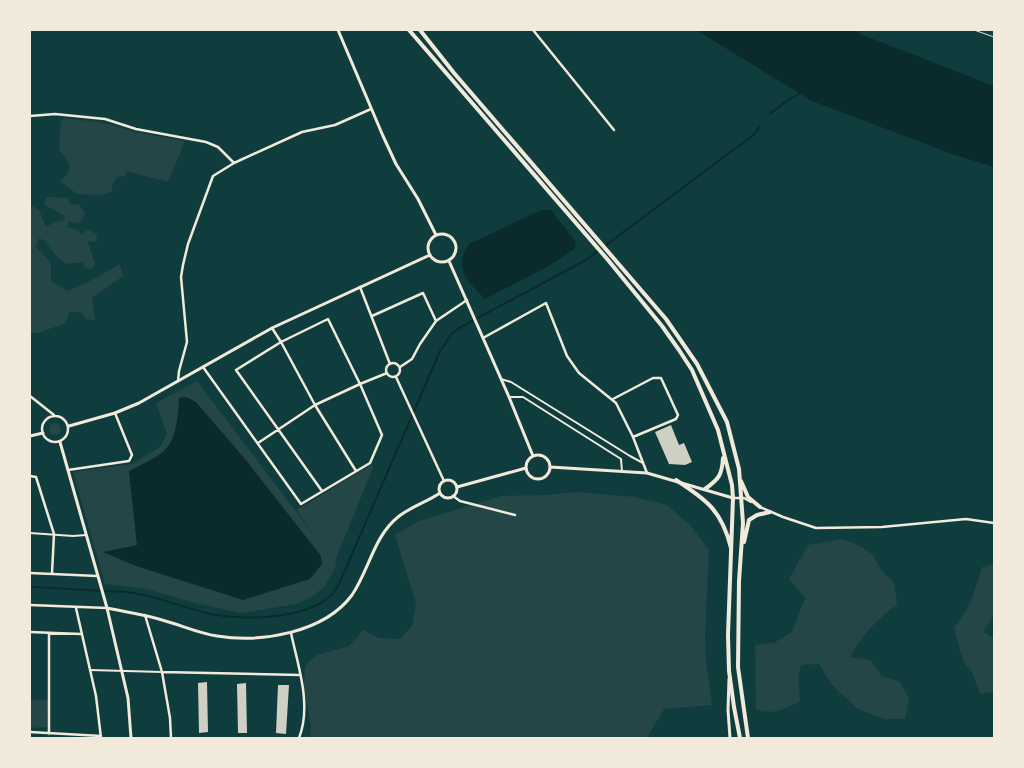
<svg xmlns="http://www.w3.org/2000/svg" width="1024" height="768" font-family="Commissioner,sans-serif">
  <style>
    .green { fill: #244646 }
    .water { fill: #0a2a2b }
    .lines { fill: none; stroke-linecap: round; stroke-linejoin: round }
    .stream { stroke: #0a2a2b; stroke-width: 2 }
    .building { fill: #cfcfc3 }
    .path { stroke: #f1e9da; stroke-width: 1 }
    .pedestrian { stroke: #f1e9da; stroke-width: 2 }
    .minor { stroke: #f1e9da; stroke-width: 2.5 }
    .tertiary { stroke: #f1e9da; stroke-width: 3 }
    .primary { stroke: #f1e9da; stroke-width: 4 }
  </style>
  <rect width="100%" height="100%" fill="#0f3d3e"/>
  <path class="green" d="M65,118L105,123L134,132L185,141L168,182L125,171L126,176L118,177L114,181L111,192L99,195L77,194L60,181C76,168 70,164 59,149L61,121Z
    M47,197L68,198L70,205L79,204L85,213L81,222L75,223L69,221L67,227C73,228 79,230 82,235L86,231L90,230L97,235L96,241L88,242L95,265L90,270L84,267L83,262L66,264L55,255L45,241L39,238L36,247L51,263V281L67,291L94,279L120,264L123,276L92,298L95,320L86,319L81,313L69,311L66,323L38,333H30V205L39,210L46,227L55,222L65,220L63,215L45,205L44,202Z
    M197,381L313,534L297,510L371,465H374L335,561L337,565L324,587L311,597L296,604L242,613L195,603L147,589L105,584L73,472L132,464L160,447L167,434L156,403Z
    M49 429a6 6 0 1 1 12 0a6 6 0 1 1-12 0Z
    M577,492L635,497L667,505L690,525L709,550L705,635L706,660L712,705L664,709L647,738H310L311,727L304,688L305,666L317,655L349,646L363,630L379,638L400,639L412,626L416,604L395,535L419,521L501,496L545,495Z
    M843,539L860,546L872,554L882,571L894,582L897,605C877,619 862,635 850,657L871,660L882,676L900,682L909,699L905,719H884L858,709L832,685L819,664L801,665L798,678L800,701C786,709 771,716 756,709L755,645L774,643L792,632L805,598L789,579L808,545Z
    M994,564V615L983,632L994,638V692L980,694L972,672L963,661L954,628L970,604L982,567Z
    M30,700H49L47,727L30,728Z"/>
  <path class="water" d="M696,30H855L860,34L994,86V167L955,155L812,101Z
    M541,210H551L576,242L574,249L547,267L485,299C468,282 453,268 469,244Z
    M186,397L196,402L245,459L321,556L322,564L310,579L243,600L136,566L103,552L137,545L129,471C140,465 155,459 164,451C177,439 178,414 179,398Z"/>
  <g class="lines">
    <path class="stream" d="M770,114L785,102L801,93
      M30,587C53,588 76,589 99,591C110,591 122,591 133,593C159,597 184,608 210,614C244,620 314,621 336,589C340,583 343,575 346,568L440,351L451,335L459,328L586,260L752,136L760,127"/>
  </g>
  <path class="building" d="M671,425L679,445L684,443L692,462L685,465L669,464L655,432Z
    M207,682L208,732L199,733L198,683Z
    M246,683L247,733H238L237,684Z
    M278,685H289L286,734L276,733Z"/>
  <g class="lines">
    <path class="path" d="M974,30L994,37"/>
    <path class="pedestrian" d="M501,379L511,382L630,456L643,463
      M509,397H523L621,459L622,471
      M30,533L73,536L86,535
      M90,670L162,672"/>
    <path class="minor" d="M533,30L614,130
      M30,116L55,114L105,119L136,129L206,142L218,147L234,163L302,132L335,125L371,109
      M360,287L390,364
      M372,316L423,293L436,321
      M272,328L281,342L236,370L322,491
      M483,338L546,303L567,356L579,373L616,403L633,437L647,473
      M386 370a7 7 0 1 1 14 0a7 7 0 1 1-14 0Z
      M203,367L301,504L370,463L382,435L360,384L387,373
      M400,367L412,359L420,344L436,321L467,300
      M396,377L444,481
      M178,381L179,371L187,342L181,277L183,265L188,244L213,176L234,163
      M30,396L54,415
      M613,399L653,378H661L678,415L676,419L633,437
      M42 429a13 13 0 1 1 26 0a13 13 0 1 1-26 0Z
      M258,443L315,405L360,384L328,319L281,342L315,405L356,471
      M68,470L129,461L132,455L115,413
      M30,476L36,477L54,534L52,573
      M453,496L460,501L515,515
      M733,498H744L751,502
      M760,507L783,517L816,528L882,527L966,519L994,523
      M30,573L97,576
      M30,605L107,608
      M76,608L96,696L101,738
      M145,615L162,672L300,675
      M30,632L81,634
      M291,633C298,666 312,705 299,738
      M162,672L170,718L171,738
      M30,732L101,736
      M49,734V633"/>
    <path class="tertiary" d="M338,30L383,136L396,164L418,199L436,235
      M428 248a14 14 0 1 1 28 0a14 14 0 1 1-28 0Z
      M449,261L509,397L533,456
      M69,426L115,413L139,403L272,328L430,255
      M30,436L43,433
      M60,442L107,608C125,612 144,614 162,620C181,625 198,633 217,636C261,643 324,633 352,595C369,570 374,536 398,517C410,507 427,502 440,493
      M526 467a12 12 0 1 1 24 0a12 12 0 1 1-24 0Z
      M550,467L647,473L733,498
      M439 489a9 9 0 1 1 18 0a9 9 0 1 1-18 0Z
      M457,487L526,468
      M107,608L128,698L131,738
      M729,679L728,710L730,738"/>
    <path class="primary" d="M409,30L608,260L662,326L679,350L692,370L718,430L732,485L733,498L728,635L729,671L734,707L740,738
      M420,30L454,73L666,319L697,364L727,422L739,469L743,523L739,581L738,667L748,738
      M676,480C707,500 722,511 731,548
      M741,481L748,497L760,507
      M705,489C719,479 722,475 723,458
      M744,542L749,520L757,515L770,512"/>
  </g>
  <rect width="1024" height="768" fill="none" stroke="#f1e9da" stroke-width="62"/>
</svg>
